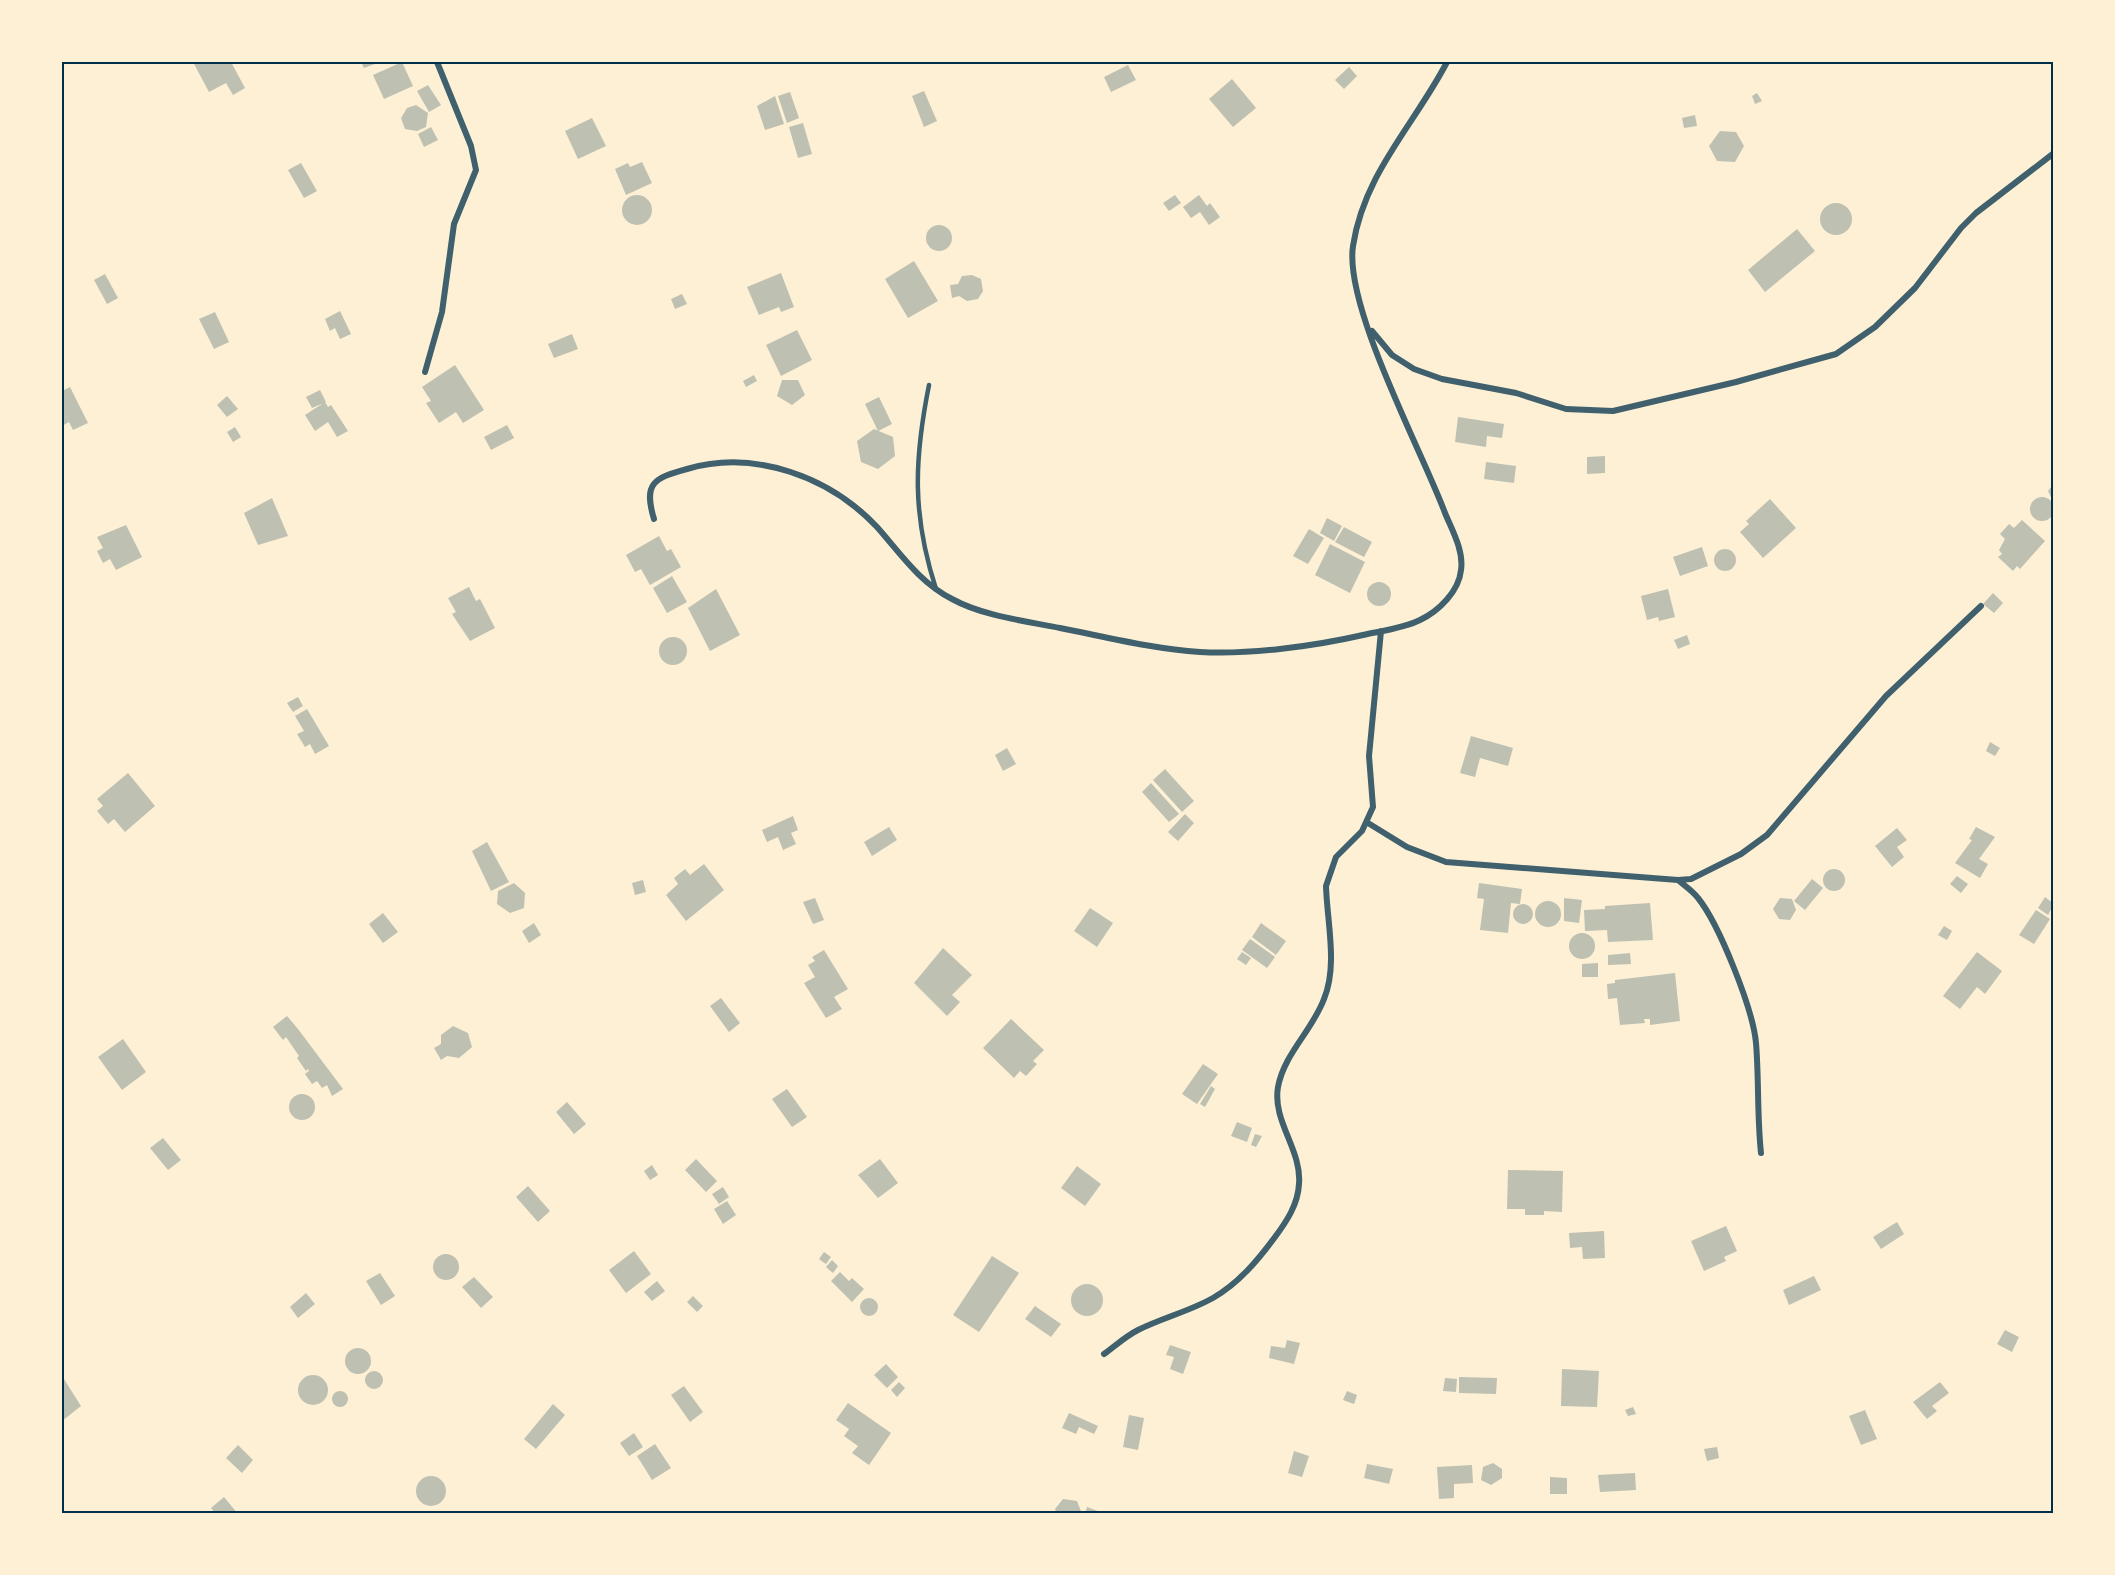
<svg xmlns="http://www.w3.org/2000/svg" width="2115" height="1575" font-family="'Alegreya Sans',sans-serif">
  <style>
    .building { fill: #bec0b2 }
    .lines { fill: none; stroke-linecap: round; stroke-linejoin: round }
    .service { stroke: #3f606c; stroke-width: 4.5 }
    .minor { stroke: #3f606c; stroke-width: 6 }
    .neatline { fill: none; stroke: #003049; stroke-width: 2 }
  </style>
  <rect width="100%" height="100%" fill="#fdf0d5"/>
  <path class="building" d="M193,62H231L245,88L233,95L226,83L209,92Z
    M361,62H380L364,68Z
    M402,62L413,86L384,99L373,75Z
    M1128,65L1136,80L1111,92L1104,77Z
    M1349,67L1357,76L1344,89L1335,80Z
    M1232,79L1256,108L1233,127L1209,99Z
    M428,85L441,105L429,112L417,91Z
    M924,91L937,121L924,127L912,96Z
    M790,92L799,118L787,123L778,96Z
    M1757,93L1762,101L1755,104L1752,96Z
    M775,96L784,124L765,130L757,106Z
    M416,105L428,113L426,127L417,131L405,129L401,118L407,108Z
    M1695,115L1697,126L1684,128L1682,118Z
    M592,118L606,146L578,159L565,131Z
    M803,123L812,154L798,158L789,127Z
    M431,127L438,140L424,147L418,134Z
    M1720,131L1736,132L1744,146L1735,162L1717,161L1709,146Z
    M642,162L652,183L626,195L615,169L628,163L630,167Z
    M301,163L317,191L304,198L288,170Z
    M1175,195L1181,203L1169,211L1163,203Z
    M1199,195L1207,206L1210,203L1220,217L1209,225L1200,212L1191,218L1183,207Z
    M622 210a15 15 0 1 1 30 0a15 15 0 1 1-30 0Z
    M1820 219a16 16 0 1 1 32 0a16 16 0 1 1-32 0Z
    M926 238a13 13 0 1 1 26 0a13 13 0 1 1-26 0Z
    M1797,229L1815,251L1765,292L1748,270Z
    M914,261L938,301L908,318L885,279Z
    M781,273L794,307L781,312L779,307L759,315L747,287Z
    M105,274L118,298L107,304L94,280Z
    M972,275L981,279L983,291L978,299L967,301L959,296L952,298L950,285L958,284L962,276Z
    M682,294L687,304L675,309L671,299Z
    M340,311L351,334L340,339L335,328L330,331L325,319Z
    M215,312L229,342L214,349L199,319Z
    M797,330L812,360L781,376L766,345Z
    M572,334L578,349L554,358L548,344Z
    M455,365L484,410L463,423L456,412L439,423L426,403L431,401L422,387Z
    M754,375L757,381L746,387L743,381Z
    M782,380H798L805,395L792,405L777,396Z
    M70,387L88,423L73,430L69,422L62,426V391Z
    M320,390L326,402L312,408L306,397Z
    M227,396L238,409L227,417L217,405Z
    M879,397L892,424L878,431L865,404Z
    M325,402L328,407L331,405L348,431L337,437L328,422L315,431L305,415Z
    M1458,417L1504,424L1502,438L1487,436L1486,447L1455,442Z
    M507,425L514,438L491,450L484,437Z
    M235,427L241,437L233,442L227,432Z
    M874,429L893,437L895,456L878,469L861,462L857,441Z
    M1605,456V473L1587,474V457Z
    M1486,462L1516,466L1514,483L1484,479Z
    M2054,483V503L2048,491Z
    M2030 509a12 12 0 1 1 24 0a12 12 0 1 1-24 0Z
    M272,498L288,536L258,545L244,513Z
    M1770,499L1796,528L1763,558L1740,532L1749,524L1746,521Z
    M1327,518L1342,526L1334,541L1320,533Z
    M2022,520L2045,541L2020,569L2017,566L2013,571L1998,557L2002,554L1999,550L2005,539L2000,534L2009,524L2014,528Z
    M126,525L142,557L116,570L110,559L103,563L97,551L103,548L97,537Z
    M1344,527L1372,542L1364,557L1335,542Z
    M1309,529L1324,538L1308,564L1293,556Z
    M659,536L667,551L671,549L681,567L650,585L641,569L635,572L626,555Z
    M1330,544L1365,562L1350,593L1315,575Z
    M1702,547L1708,566L1680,576L1673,557Z
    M1714 560a11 11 0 1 1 22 0a11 11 0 1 1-22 0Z
    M672,576L687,602L667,613L653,588Z
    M1367 594a12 12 0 1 1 24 0a12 12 0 1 1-24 0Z
    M469,587L476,601L480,599L495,628L470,641L452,614L456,612L448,598Z
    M716,589L740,635L710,651L688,608Z
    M1668,589L1675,617L1659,621L1658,617L1647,620L1641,596Z
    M1993,593L2003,603L1994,613L1983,604Z
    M1687,635L1690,644L1678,649L1674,640Z
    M659 651a14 14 0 1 1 28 0a14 14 0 1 1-28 0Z
    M298,697L303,706L293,712L287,703Z
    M307,709L329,746L315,754L310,744L305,747L297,734L304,731L295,716Z
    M1471,736L1513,748L1508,766L1480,758L1475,777L1460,773Z
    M1990,742L2000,748L1995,756L1986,751Z
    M1007,748L1016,764L1003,771L995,755Z
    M1165,769L1194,801L1182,812L1153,780Z
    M128,773L155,806L125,832L114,819L108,824L97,811L103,806L97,799Z
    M1151,783L1179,814L1169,822L1142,792Z
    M1185,814L1194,823L1178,841L1168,832Z
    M793,816L798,830L791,833L796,844L783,850L778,837L767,842L762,830Z
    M889,827L897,840L872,856L864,842Z
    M1976,827L1995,837L1979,859L1988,864L1980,878L1955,863L1972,840L1969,839Z
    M1897,828L1907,840L1897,847L1904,857L1892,867L1875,846Z
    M487,842L509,882L491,891L472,851Z
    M704,864L724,890L686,921L666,895L678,884L674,878L685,869L690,875Z
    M1823 880a11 11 0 1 1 22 0a11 11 0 1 1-22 0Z
    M1957,876L1968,884L1961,893L1950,884Z
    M1812,879L1823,888L1805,910L1794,901Z
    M643,880L646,892L635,895L632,883Z
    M514,883L525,893L524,908L510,913L497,904L498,891Z
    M1479,883L1522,889L1520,904L1511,903L1508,933L1480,930L1484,899L1477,898Z
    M2045,897L2054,904L2048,915L2038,908Z
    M815,898L824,920L813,924L803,902Z
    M1564,898L1582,900L1579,923L1564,921Z
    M1780,898L1792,899L1796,910L1790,920L1779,919L1773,909Z
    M1535 914a13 13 0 1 1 26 0a13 13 0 1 1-26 0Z
    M1650,903L1653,940L1608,942L1607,930L1585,931L1584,910L1605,909V906Z
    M1513 914a10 10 0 1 1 20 0a10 10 0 1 1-20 0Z
    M1090,908L1113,923L1097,947L1074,931Z
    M2036,910L2050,919L2034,944L2019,935Z
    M383,913L398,932L383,943L369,924Z
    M534,923L541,935L529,943L522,931Z
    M1261,923L1286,941L1276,955L1252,937Z
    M1944,926L1952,931L1947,940L1938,935Z
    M1569 946a13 13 0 1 1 26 0a13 13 0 1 1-26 0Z
    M1250,939L1275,957L1267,968L1242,950Z
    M943,948L972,975L952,995L960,1002L947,1016L914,983Z
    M824,950L848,989L834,997L842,1009L826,1018L804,983L815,977L808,965L815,961L812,957Z
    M1242,952L1251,958L1246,965L1237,959Z
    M1977,952L2002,971L1985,994L1977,987L1960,1009L1943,996Z
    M1630,953L1631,964L1608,965V955Z
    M1598,963V977H1582V964Z
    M1675,973L1680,1021L1650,1025V1019H1644L1645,1023L1620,1025L1617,998L1608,999L1607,984L1615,983V980Z
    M721,998L740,1023L729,1032L710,1006Z
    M287,1016L298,1029L343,1089L332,1096L327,1085L322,1088L317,1081L312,1084L305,1074L309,1071L308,1069L306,1071L297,1058L299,1056L286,1037L283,1040L273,1027Z
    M1011,1019L1044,1050L1033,1061L1037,1064L1026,1076L1020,1071L1014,1078L983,1048Z
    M453,1026L468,1033L472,1047L459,1058L447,1056L441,1060L434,1048L441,1044V1035Z
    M123,1039L146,1072L122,1090L98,1057Z
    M1203,1064L1218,1074L1197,1104L1182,1094Z
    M1211,1086L1215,1089L1205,1107L1200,1104Z
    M787,1089L807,1117L792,1127L772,1099Z
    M289 1107a13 13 0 1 1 26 0a13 13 0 1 1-26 0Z
    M567,1102L586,1124L574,1134L556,1112Z
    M1237,1122L1252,1128L1247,1142L1231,1136Z
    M1255,1134L1262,1136L1256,1147L1251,1145Z
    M163,1138L181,1160L168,1170L150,1148Z
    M696,1159L717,1181L706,1192L685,1170Z
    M880,1159L898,1183L878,1198L858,1175Z
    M652,1165L658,1175L650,1180L644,1171Z
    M1077,1166L1101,1184L1085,1206L1061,1188Z
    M1508,1170L1563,1171L1562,1212L1544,1211V1215H1525V1209H1507Z
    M528,1186L550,1211L538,1222L516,1197Z
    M723,1187L729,1197L719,1204L712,1194Z
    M727,1201L736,1215L723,1224L714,1209Z
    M1897,1222L1904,1234L1881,1249L1873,1237Z
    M1726,1226L1737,1251L1724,1257L1726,1261L1704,1271L1691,1241Z
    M1604,1231L1605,1258L1583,1259L1582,1247L1570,1248L1569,1233Z
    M634,1251L651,1274L626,1293L609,1270Z
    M824,1252L831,1257L826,1264L819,1259Z
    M433 1267a13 13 0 1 1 26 0a13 13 0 1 1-26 0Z
    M992,1256L1019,1273L979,1332L953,1315Z
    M832,1260L838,1266L833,1273L826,1267Z
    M840,1272L849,1281L852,1278L864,1289L852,1302L831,1281Z
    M380,1273L395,1296L381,1305L366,1281Z
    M1814,1276L1821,1290L1789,1305L1783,1290Z
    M474,1277L493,1297L481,1308L462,1287Z
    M657,1281L665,1291L652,1301L644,1292Z
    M1071 1300a16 16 0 1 1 32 0a16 16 0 1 1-32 0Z
    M306,1293L315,1304L298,1318L290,1307Z
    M693,1296L703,1306L697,1312L687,1302Z
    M860 1307a9 9 0 1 1 18 0a9 9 0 1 1-18 0Z
    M1035,1306L1061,1324L1051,1337L1025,1319Z
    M2005,1330L2019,1337L2012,1352L1997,1344Z
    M1287,1340L1300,1343L1294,1364L1269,1358L1271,1346L1285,1348Z
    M1170,1345L1191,1352L1183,1374L1170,1369L1174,1357L1166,1355Z
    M345 1361a13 13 0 1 1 26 0a13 13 0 1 1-26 0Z
    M886,1364L898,1377L887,1388L874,1375Z
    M1562,1369L1599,1371L1597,1407L1561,1406Z
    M365 1380a9 9 0 1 1 18 0a9 9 0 1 1-18 0Z
    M298 1390a15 15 0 1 1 30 0a15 15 0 1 1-30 0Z
    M62,1376L81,1406L62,1421Z
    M1459,1377L1497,1378L1496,1394L1459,1393Z
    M1445,1378L1457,1379L1456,1392L1443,1391Z
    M899,1382L905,1388L897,1397L891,1390Z
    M1940,1382L1949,1393L1932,1406L1937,1411L1927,1419L1913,1402Z
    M684,1386L703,1412L690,1422L671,1395Z
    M1347,1391L1357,1395L1354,1404L1343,1400Z
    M332 1399a8 8 0 1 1 16 0a8 8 0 1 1-16 0Z
    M848,1403L891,1433L869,1465L852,1453L858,1446L844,1436L849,1429L836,1420Z
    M553,1404L565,1415L536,1449L524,1439Z
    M1633,1407L1636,1414L1628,1416L1625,1410Z
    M1865,1410L1877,1439L1861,1445L1849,1416Z
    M1069,1413L1098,1426L1094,1434L1079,1427L1076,1434L1062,1428Z
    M1129,1415L1144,1418L1138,1450L1123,1447Z
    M634,1433L643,1447L629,1456L620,1443Z
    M655,1444L671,1468L652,1480L637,1456Z
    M238,1445L253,1460L242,1473L226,1458Z
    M1717,1447L1719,1458L1707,1461L1704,1449Z
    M1294,1451L1309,1456L1302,1477L1288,1473Z
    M1493,1463L1502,1469V1478L1491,1485L1481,1480L1483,1467Z
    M1367,1464L1393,1469L1389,1484L1364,1478Z
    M1472,1465L1473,1483L1454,1484V1498L1439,1499L1437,1467Z
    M1635,1473L1636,1490L1600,1492L1598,1475Z
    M416 1491a15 15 0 1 1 30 0a15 15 0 1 1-30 0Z
    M1550,1477L1567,1478V1494H1550Z
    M224,1497L238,1514H216L211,1508Z
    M1063,1499L1077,1501L1082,1514H1057L1055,1509Z
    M1087,1507L1103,1513V1514H1085Z"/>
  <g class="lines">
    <path class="service" d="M929,385C914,460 912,515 936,589"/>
    <path class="minor" d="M1372,331L1392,355L1414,369L1442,379L1516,393L1566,409L1613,411L1736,382L1836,354L1875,327L1915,288L1961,228L1976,213L2054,153
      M425,372L442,312L454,224L476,170L471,146L437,62
      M654,519C643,483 654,478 687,469C755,449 830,477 877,527C901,554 919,582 952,599C983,616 1025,621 1060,628C1106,637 1153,649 1200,652C1249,655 1315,646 1363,635C1381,631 1404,628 1420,620C1439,611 1459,591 1461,570C1464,551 1452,530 1445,513C1422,451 1344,307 1353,246C1364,173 1415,124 1447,62
      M1368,823L1407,847L1446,862L1678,880C1685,886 1693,891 1698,898C1719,924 1753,1009 1756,1043C1759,1079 1757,1116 1761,1153
      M1678,880L1691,879L1741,854L1767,835L1886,696L1981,606
      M1104,1354C1115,1346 1126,1336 1138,1330C1162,1318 1190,1311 1213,1298C1239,1283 1258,1260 1275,1237C1287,1221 1298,1204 1299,1184C1302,1150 1272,1121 1278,1087C1284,1054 1312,1031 1324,999C1338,965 1327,922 1326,886L1336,857L1362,831L1373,807L1369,756L1381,631"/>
  </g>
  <rect width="2115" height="1575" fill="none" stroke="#fdf0d5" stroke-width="126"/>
  <rect x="63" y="63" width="1989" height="1449" class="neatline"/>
</svg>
